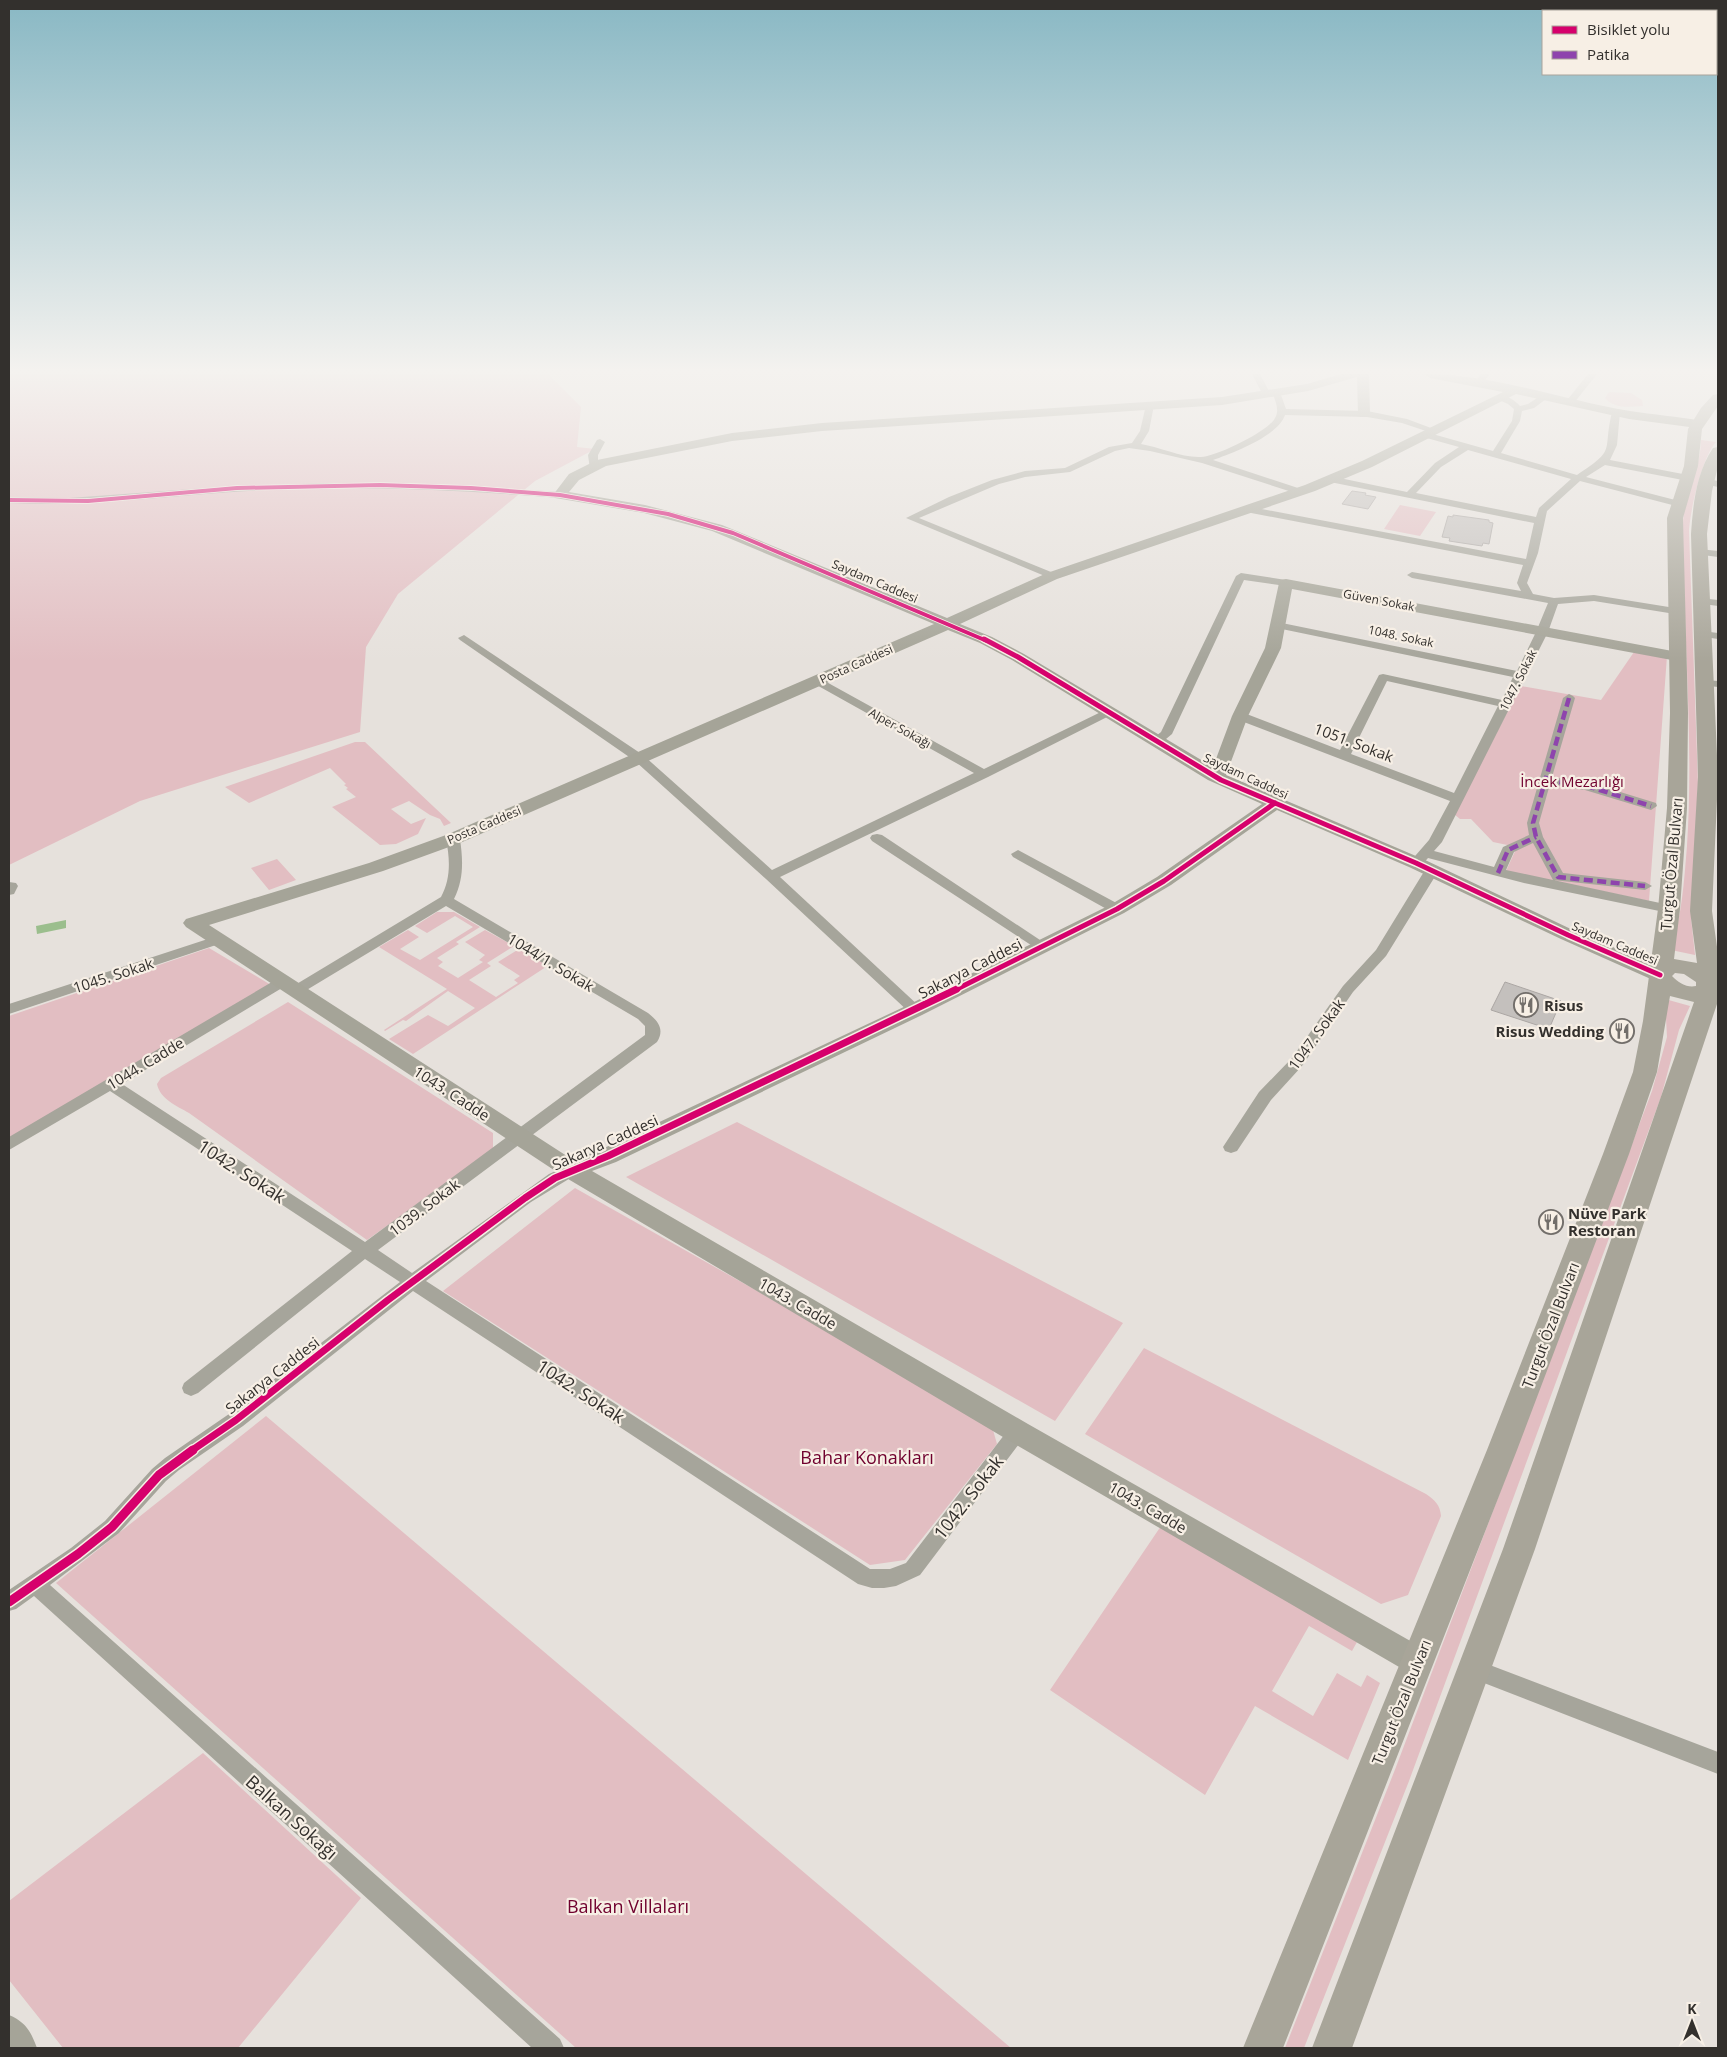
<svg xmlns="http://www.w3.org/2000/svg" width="1727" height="2057" font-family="'Open Sans',sans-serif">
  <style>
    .green { fill: #e2bec2 }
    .water { fill: #9bbe8d }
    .building { fill: #c4c0bd; stroke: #aba6a3 }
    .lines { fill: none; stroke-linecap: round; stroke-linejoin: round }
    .street { fill: #a6a59b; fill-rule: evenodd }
    .secondary { fill: #a5a498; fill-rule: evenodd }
    .primary { fill: #a8a599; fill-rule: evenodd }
    .quiet { stroke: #8e44ad; stroke-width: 4.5; stroke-dasharray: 9 4.5; stroke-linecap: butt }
    .cycleway-far3-casing { stroke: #f7efe5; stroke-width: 5.5 }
    .cycleway-far2-casing { stroke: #f7efe5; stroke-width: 8 }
    .cycleway-far1-casing { stroke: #f7efe5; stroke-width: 10 }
    .cycleway-casing { stroke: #f7efe5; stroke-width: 12 }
    .cycleway-far3 { stroke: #d6006c; stroke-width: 4 }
    .cycleway-far2 { stroke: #d6006c; stroke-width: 5 }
    .cycleway-far1 { stroke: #d6006c; stroke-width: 7 }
    .cycleway { stroke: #d6006c; stroke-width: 9 }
    .labels { text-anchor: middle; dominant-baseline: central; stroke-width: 4.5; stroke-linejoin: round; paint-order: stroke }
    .far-street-label { font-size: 12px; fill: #33302d; stroke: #f7efe5 }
    .street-label { font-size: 15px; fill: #33302d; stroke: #f7efe5 }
    .park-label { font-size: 15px; fill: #70002e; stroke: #f7efe5 }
    .poi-label { font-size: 15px; font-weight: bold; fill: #33302d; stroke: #f7efe5; text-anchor: start }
    .near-street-label { font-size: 18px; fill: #33302d; stroke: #f7efe5 }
    .near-park-label { font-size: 18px; fill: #70002e; stroke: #f7efe5 }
  </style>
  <rect width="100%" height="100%" fill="#e6e1dc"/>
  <path class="green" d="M9,374H548L581,407L577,447L595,449L535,481L398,594L366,647L360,732L140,801L9,865Z
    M1609,392L1631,393L1642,400L1643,406C1628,407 1615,409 1605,398Z
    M1701,440L1716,442C1702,457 1690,511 1689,531L1698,784L1691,918L1695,955L1671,950C1682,915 1684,882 1687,846C1694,739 1683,632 1683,525C1683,496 1701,469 1701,440Z
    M1400,505L1436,512L1420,536L1384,529Z
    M1634,652L1667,656L1649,901L1506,871L1517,847L1493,842L1471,819H1460L1454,814L1521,686L1601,700Z
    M355,742H365L451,823L444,826L440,819L430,815L409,801L391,809L411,824L426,818L418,834L396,844L380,845L332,807L356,797L346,789L348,788L344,785L346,784L330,768L249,803L225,787Z
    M277,859L296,880L269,890L251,868Z
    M437,912H454L480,927L456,942L459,944L437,958L443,962L438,966L458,978L483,962L479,960L485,955L465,942L485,930L514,946L487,963L491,966L469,980L496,997L518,983L514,980L520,976L498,962L519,949L549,965L413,1054L389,1039L428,1015L448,1026L475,1008L448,991L406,1021L403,1020L385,1031L384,1030L447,989L379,947L408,930L419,937L400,949L420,960L473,927L455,916L427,933L415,926Z
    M209,948L271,985L9,1139V1016Z
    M1665,999L1690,1006L1679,1030L1661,1097L1409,1781L1304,2048H1285L1396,1767L1652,1091L1667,1037Z
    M288,1002L493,1133V1150L367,1240L189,1113C177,1106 160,1099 157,1084L161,1078Z
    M737,1122L1123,1323L1055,1421L626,1177Z
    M575,1188L991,1423L997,1444L905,1560L870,1565L443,1291Z
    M1144,1348L1426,1494C1435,1500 1440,1505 1441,1516L1408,1595L1381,1604L1085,1434Z
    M266,1416L1011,2048H576L56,1583Z
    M1161,1526L1357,1642L1352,1651L1309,1626L1272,1691L1313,1716L1337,1673L1361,1687L1367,1675L1380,1683L1348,1760L1255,1706L1205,1795L1050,1690Z
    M203,1753L361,1898L238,2048H63L9,1980V1901Z"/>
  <path class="water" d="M66,920V928L37,934L36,926Z"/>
  <path class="building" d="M1352,491L1366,493L1365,495L1376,497L1368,509L1342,504Z
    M1453,515L1489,520V522L1493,523L1489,544L1483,543L1482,546L1449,541L1450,538L1442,537L1448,516L1453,517Z
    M1505,982L1561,1001L1549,1029L1491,1010Z"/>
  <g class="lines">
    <path class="street" d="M1252,374H1260L1270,393L1269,395H1263Z
      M1481,374H1490L1480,386H1474L1473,384Z
      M1588,374H1597L1574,403H1568V399Z
      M1276,389L1280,392L1286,409L1367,411L1407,419L1439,431L1435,434L1402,423L1367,417L1285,415C1278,436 1233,453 1213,460L1301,489V493H1295L1202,463L1150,451L1129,448L1115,451L1070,472L1025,477L999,484L919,518L1056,574L1057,576L1056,578L1052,579L906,518L949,497L992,480L1025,471L1065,468L1109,447L1132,443L1140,431L1146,405L1150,402L1154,405L1149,431L1141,444C1160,447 1182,458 1201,457C1216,457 1269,431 1275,418C1280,410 1275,400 1272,392Z
      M1543,394L1546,395V399L1534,408L1522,411L1520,421L1501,453L1577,475C1618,448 1602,453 1612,412L1616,409L1620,412L1617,445L1610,460L1688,475L1693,478L1688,481L1605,465L1586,477L1683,502L1685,504L1680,507L1580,481L1547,511L1538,553L1527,583L1533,594L1554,598L1594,595L1675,608L1680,611L1675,614L1594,601L1558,604L1548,632L1442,842L1434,851L1494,867L1503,847L1529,835L1527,823L1563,698L1569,694L1573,696L1575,698L1552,777L1591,783L1656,803L1657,806L1651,810L1585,790L1550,784L1539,823L1543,837L1563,873L1645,882L1652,886L1645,890L1553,880L1533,843L1514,852L1506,870L1674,906L1676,909L1669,913L1524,883L1428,858L1421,866H1411L1409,863L1429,840L1450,801L1236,719L1234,716L1240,712L1244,713L1340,750L1379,675L1383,674L1502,700L1513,677L1277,628L1272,625L1277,622L1517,671L1536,632L1548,603L1412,578L1407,575L1412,572L1521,591L1517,583L1523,565L1246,512L1241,509L1246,506L1526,559L1534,523L1330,482L1325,479L1330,476L1407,492L1435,463L1459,447L1423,437V433H1429L1493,451L1512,421L1514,409L1508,404L1499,400V396C1507,395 1514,400 1520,406L1528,404ZM1468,450L1571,479L1539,508L1536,517L1416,493L1441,467ZM1387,681L1498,706L1454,793L1351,754Z
      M600,439L605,442L598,455V467L593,470L590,469L588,455L597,440Z
      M1707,479L1718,481V487L1704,484L1702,482Z
      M328,483L444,485L560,492L565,495L560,498C470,491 379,486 288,489C195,492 102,507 9,503V497L69,498L220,487Z
      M1699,549L1718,551V557L1695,554L1694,552Z
      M1241,573L1286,580L1291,583L1286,586L1244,580L1172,734L1160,744H1152L1150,741L1161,732L1236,576Z
      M1700,598L1718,600V606L1696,603L1695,601Z
      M1702,631L1718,633V639L1698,636L1696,634Z
      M464,635L643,755L772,870L974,773L813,683L811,681L813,679H821L984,769L1105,710H1113L1115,713L988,777L780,877L920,1007L922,1010L920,1013H910L766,879L635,761L460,640L458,638Z
      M1704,680L1718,681V687L1700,685L1698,683L1700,681Z
      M877,834L882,835L1049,946L1047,949H1037L872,841L870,838L872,835Z
      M453,835L460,839C463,860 464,879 454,899L648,1013C658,1021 665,1029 657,1042L378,1250L412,1273L549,1174L571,1164L577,1166L579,1170L577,1174L531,1202L426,1281L870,1569H890L906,1563L1011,1426L1018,1424L1025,1426L1028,1432L920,1575L896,1586L884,1588H872L858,1584L413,1291L243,1426L179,1470L166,1481L119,1533L50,1585L560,2039L564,2048H532L34,1596L16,1609L9,1611V1590L71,1548L105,1521L152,1469L165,1458L229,1414L400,1282L365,1259L198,1393L191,1396L184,1393L182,1388L184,1383L352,1251L110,1091L9,1150V1137L277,979H287L289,982L287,985L122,1084L365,1242L645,1035V1026L638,1019L446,906L300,994H290L288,991L290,988L441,897C451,879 450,859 446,839Z
      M1018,850L1122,906L1124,909L1122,912H1112L1013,857L1011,854Z
      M1432,866L1439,870L1386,956L1353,992L1302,1066L1271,1100L1237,1151L1231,1153L1225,1151L1223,1147L1259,1092L1292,1058L1343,986L1376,950L1425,870Z
      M9,882L16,883L18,886L14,894L9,895Z
      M217,936L222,937L224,940L222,943L9,1014V1004Z
      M1474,1659L1718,1752V1774L1466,1676L1463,1669L1466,1662Z"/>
    <path class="secondary" d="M1341,374H1369L1370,414L1368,417H1360L1358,414L1357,377L1308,391L1222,405L822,431L732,441L606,466L579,480L569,492L645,505L722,525L947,618L1047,573L1305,485L1362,461L1503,392L1430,378L1424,374C1494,374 1562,400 1630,411C1653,415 1678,416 1701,421L1703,424L1701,427L1697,428L1629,419L1516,394L1372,467L1315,491L1057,579L960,624L992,637L1024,654L1213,767L1232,716L1265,648L1279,583L1281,580L1286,579L1683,653L1685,656L1683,659L1677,661L1292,589L1281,648L1248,716L1226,775L1423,859L1575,931L1667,970L1670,975L1667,980L1660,981L1653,980L1561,939L1409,867L1277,810L1171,885L1124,913L922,1015L616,1162L592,1171L1028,1424L1428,1651L1432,1661L1428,1671L1417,1675L1406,1671L1008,1440L563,1176L186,927L183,923L186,919L369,863L446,835L934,624L712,531L644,513L555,498L553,495L569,474L597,460L732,433L822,423L1222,397L1307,384ZM948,630L980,643L1012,660L1208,780L1262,804L1157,877L1110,905L908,1005L600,1150L573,1160L209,925L383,871L460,843Z
      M9,2015C26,2022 31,2032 37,2048H9Z"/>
    <path class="primary" d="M1718,394V406L1702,429L1698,466L1683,518L1688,713L1687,808L1680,909L1674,959L1697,963L1690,911L1698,777L1691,534C1693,505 1696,473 1713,448L1718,447V466L1712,491L1707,534L1718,777L1712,911L1718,954V1001L1535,1549L1352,2048H1312L1503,1549L1694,1002L1670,996L1657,1072L1629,1154L1517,1450L1283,2048H1243L1487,1450L1603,1154L1633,1072L1643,1021L1658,909L1667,808L1670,713L1667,518L1684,466L1688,429L1701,408L1713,395ZM1675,973L1684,974L1696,982V986C1687,988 1679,983 1672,976Z"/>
    <path class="quiet" d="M1569,698L1533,823L1536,837L1558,877L1645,886
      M1546,780L1587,786L1651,806
      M1498,873L1508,850L1536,837"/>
    <defs>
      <path id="cycleway-far3" d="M9,500L88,501L237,488L380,485L471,488L560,495L668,514L733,533L987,641"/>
      <path id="cycleway-far2" d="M984,639L1018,657L1221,780L1416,863L1568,935L1660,975
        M955,990L1117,909L1164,881L1275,803"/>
      <path id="cycleway-far1" d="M191,1451L236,1420L388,1300L525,1198L555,1178L608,1156L957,989"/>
      <path id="cycleway" d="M9,1602L78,1554L112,1527L159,1475L193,1450"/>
    </defs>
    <use href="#cycleway-far3" class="cycleway-far3-casing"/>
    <use href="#cycleway-far2" class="cycleway-far2-casing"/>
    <use href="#cycleway-far1" class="cycleway-far1-casing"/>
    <use href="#cycleway" class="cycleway-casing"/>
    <use href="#cycleway-far3" class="cycleway-far3"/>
    <use href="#cycleway-far2" class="cycleway-far2"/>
    <use href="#cycleway-far1" class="cycleway-far1"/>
    <use href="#cycleway" class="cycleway"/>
  </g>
  <linearGradient id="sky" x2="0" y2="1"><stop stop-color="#89b8c4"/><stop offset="0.56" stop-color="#f4f2ef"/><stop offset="1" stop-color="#f4f2ef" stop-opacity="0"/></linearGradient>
  <rect width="1727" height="662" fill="url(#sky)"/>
  <defs>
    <symbol id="restaurant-ring" viewBox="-11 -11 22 22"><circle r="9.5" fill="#f7efe5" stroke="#726e6a" stroke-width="1.5"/><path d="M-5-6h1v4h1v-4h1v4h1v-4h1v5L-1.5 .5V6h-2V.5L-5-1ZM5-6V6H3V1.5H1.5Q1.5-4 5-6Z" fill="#726e6a"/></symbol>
  </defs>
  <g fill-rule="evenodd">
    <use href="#restaurant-ring" x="1512" y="991" width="28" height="28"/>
    <use href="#restaurant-ring" x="1608" y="1017" width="28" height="28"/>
    <use href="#restaurant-ring" x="1537" y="1208" width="28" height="28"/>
  </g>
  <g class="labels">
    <g class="far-street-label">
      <text transform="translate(875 581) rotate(23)">Saydam Caddesi</text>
      <text transform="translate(1379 600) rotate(11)">Güven Sokak</text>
      <text transform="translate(1401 636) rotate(12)">1048. Sokak</text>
      <text transform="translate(856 664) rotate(-24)">Posta Caddesi</text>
      <text transform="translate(1518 680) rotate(-63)">1047. Sokak</text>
      <text transform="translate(900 728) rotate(29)">Alper Sokağı</text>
      <text transform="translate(1246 776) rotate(25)">Saydam Caddesi</text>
      <text transform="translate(484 825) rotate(-23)">Posta Caddesi</text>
      <text transform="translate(1615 943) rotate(23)">Saydam Caddesi</text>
    </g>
    <g class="street-label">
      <text transform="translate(1354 742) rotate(21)">1051. Sokak</text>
      <text transform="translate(1671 864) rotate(-85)">Turgut Özal Bulvarı</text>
      <text transform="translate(551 962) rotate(31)">1044/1. Sokak</text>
      <text transform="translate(970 968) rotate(-27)">Sakarya Caddesi</text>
      <text transform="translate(113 975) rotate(-18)">1045. Sokak</text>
      <text transform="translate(1316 1034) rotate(-54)">1047. Sokak</text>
      <text transform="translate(145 1063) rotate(-31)">1044. Cadde</text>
      <text transform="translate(452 1093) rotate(33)">1043. Cadde</text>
      <text transform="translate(605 1142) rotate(-24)">Sakarya Caddesi</text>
      <text transform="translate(424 1207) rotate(-37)">1039. Sokak</text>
      <text transform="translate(798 1303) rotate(30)">1043. Cadde</text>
      <text transform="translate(1550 1325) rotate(-69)">Turgut Özal Bulvarı</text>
      <text transform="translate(272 1375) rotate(-38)">Sakarya Caddesi</text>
      <text transform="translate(1148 1507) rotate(30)">1043. Cadde</text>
      <text transform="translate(1401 1702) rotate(-68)">Turgut Özal Bulvarı</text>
    </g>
    <g class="park-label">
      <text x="1572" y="781">İncek Mezarlığı</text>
    </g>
    <g class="poi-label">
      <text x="1544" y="1005">Risus</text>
      <text x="1604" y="1031" text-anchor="end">Risus Wedding</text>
      <text x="1568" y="1213">Nüve Park<tspan x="1568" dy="17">Restoran</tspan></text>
    </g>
    <g class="near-street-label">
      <text transform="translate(242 1171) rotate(33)">1042. Sokak</text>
      <text transform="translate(581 1391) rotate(33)">1042. Sokak</text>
      <text transform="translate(968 1497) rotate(-52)">1042. Sokak</text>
      <text transform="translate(292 1817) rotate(42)">Balkan Sokağı</text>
    </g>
    <g class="near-park-label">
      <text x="867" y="1457">Bahar Konakları</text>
      <text x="628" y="1906">Balkan Villaları</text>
    </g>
  </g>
  <rect width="1727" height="2057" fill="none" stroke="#33302d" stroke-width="20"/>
  <rect x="1542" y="10" width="175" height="65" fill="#f7efe5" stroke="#a9a39b"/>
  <rect x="1552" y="26" width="25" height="8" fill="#d6006c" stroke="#a9a39b"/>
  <text x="1587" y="35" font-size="15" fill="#33302d">Bisiklet yolu</text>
  <rect x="1552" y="51" width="25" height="8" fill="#8e44ad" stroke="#a9a39b"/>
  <text x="1587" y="60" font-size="15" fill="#33302d">Patika</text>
  <g transform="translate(1692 2022)" stroke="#f7efe5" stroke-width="4" paint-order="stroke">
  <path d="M0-4L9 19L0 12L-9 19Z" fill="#33302d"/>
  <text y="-8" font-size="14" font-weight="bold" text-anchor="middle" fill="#33302d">K</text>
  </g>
</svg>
